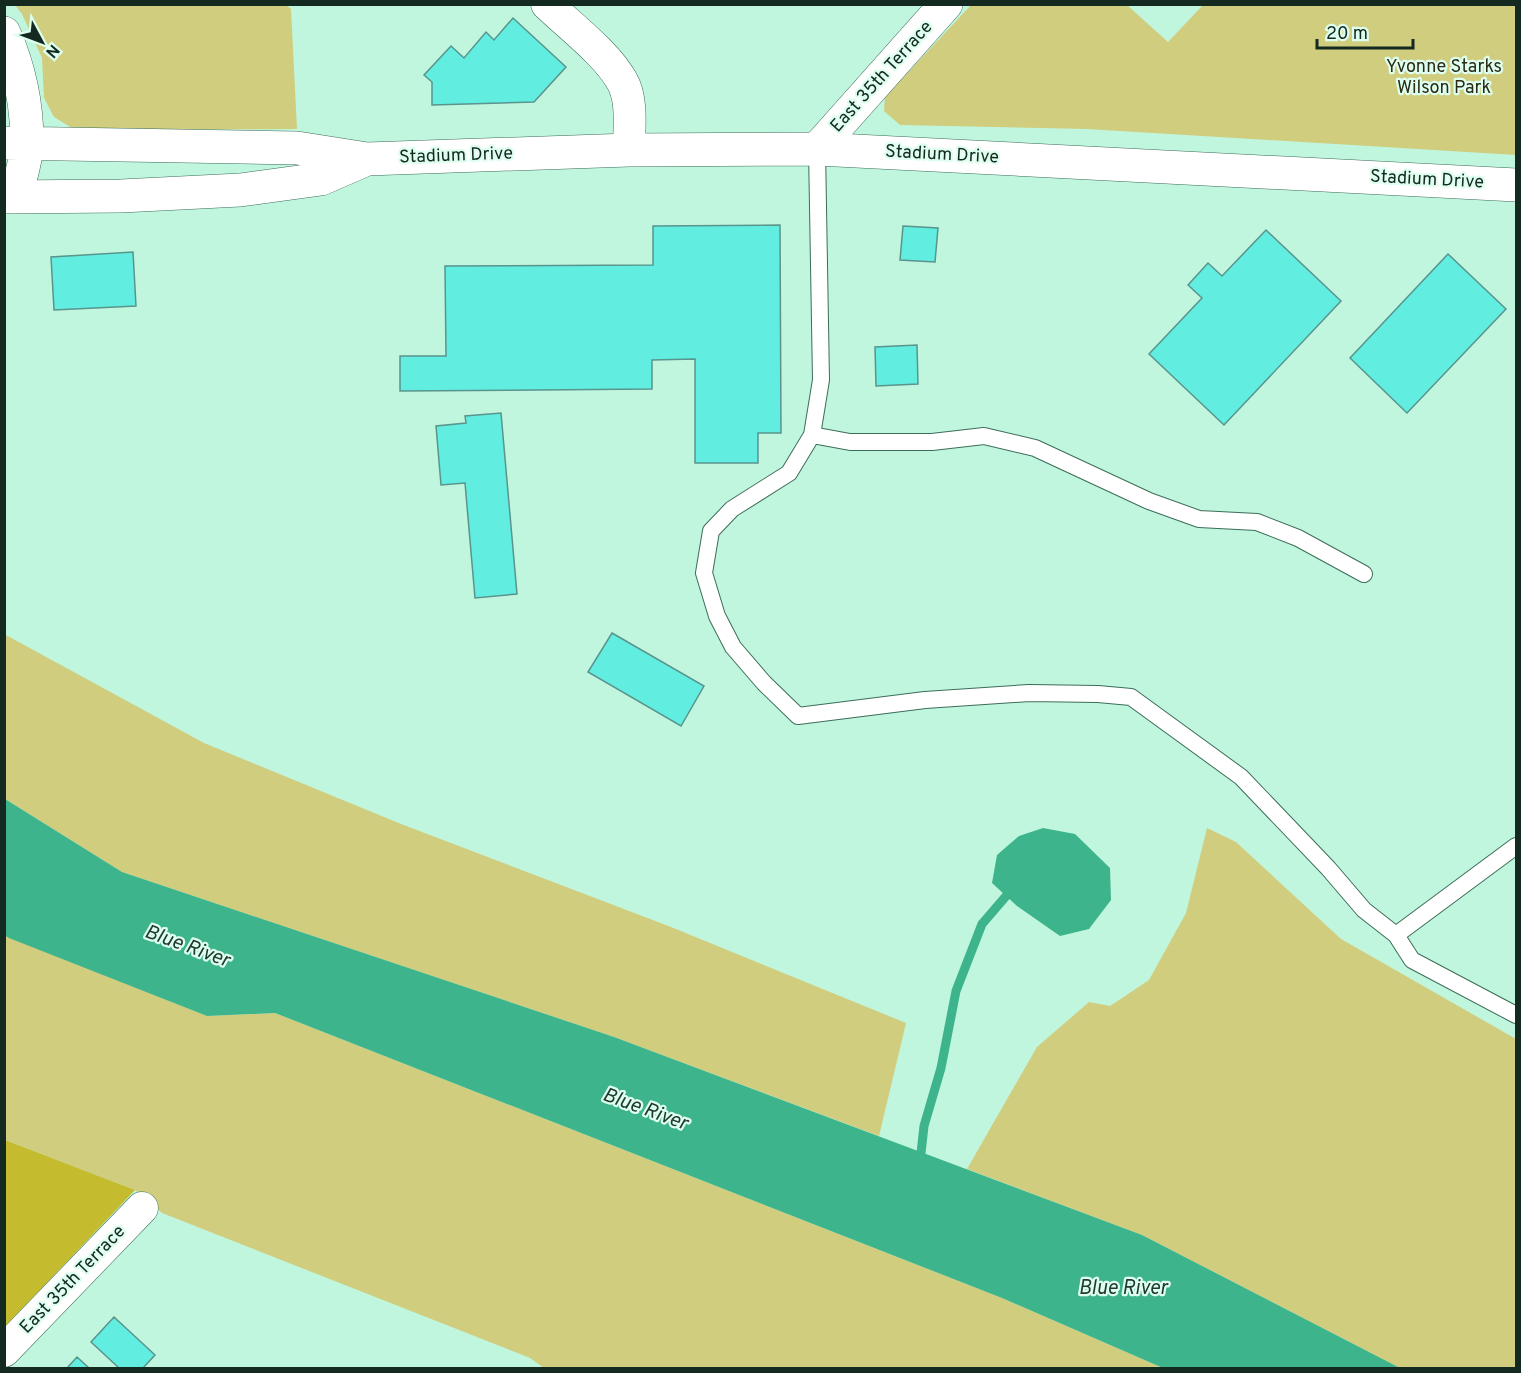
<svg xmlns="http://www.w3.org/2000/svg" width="1521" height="1373" font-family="Overpass,sans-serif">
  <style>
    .green { fill: #d0cd7e }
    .forest { fill: #c4bc2e }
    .water { fill: #3db48b }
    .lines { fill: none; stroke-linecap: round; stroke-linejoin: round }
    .stream { stroke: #3db48b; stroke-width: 9 }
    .building { fill: #61eddf; stroke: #59948d; stroke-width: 1.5 }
    .service-casing { stroke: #3c6d59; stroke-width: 18 }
    .minor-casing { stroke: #3c6d59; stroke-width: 33 }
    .tertiary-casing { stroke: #3c6d59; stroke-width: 34 }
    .secondary-casing { stroke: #3c6d59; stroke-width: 34 }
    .service { stroke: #fff; stroke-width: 16 }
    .minor { stroke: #fff; stroke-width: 32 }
    .tertiary { stroke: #fff; stroke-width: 33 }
    .secondary { stroke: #fff; stroke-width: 33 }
    .labels { text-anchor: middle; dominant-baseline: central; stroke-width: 4.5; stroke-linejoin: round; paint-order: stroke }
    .park-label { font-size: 18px; fill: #2b2a14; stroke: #defeef }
    .street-label { font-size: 18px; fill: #142920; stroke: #defeef }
    .water-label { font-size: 20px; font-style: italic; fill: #203a2f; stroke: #defeef }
  </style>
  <rect width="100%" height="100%" fill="#c1f6de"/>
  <path class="green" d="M15,5H286L291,9L297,129L75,130L54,117L44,98L42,58L22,14Z
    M971,5H1127L1168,42L1203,5H1516V155L1087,129L900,125L884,111L885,97Z
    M4,634L204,743L401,824L671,927L906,1023L879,1136L614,1037L122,872L5,799Z
    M1207,828L1236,842L1341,939L1516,1039V1368H1400L1142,1235L967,1169L1037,1047L1089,1002L1110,1006L1149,980L1186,913Z
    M4,935L207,1016L275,1013L1002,1298L1163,1368H544L530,1358L162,1213L135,1190L5,1140Z"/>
  <path class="forest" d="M5,1140L135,1190L5,1327Z"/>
  <path class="water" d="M5,799L122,872L614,1037L1142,1235L1400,1368H1163L1002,1298L275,1013L207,1016L9,938L4,935Z
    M1043,828L1075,834L1110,868L1111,900L1089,929L1060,936L1017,906L992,883L997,855L1019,836Z"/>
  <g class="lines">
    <path class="stream" d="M920,1162L924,1126L941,1068L956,991L982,924L1013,888"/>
  </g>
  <path class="building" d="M513,18L566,67L534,102L432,105V82L424,75L451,46L464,58L486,32L494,40Z
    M780,225L781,433H758V463H695V359L652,360V389L400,391V356H446L445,266L653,265V226Z
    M903,226L938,228L935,262L900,260Z
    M1266,230L1341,301L1224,425L1149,354L1202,298L1188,285L1208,263L1222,276Z
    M133,252L136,306L54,310L51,257Z
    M1448,254L1506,309L1407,413L1350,358Z
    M917,345L918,384L876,386L875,347Z
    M501,413L517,594L475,598L465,483L441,485L436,426L466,423L465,416Z
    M612,633L704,686L681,726L588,672Z
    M114,1317L155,1355L143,1368H119L91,1342Z
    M77,1357L89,1368H67Z"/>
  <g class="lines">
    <defs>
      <path id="service" d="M817,149L821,380L812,435L789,473L732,509L711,531L704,573L717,616L733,647L764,683L798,716L925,700L1029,693L1098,694L1131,697L1241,777L1328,868L1364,910L1396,935L1412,960L1516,1015
        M812,435L850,442H932L984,436L1035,448L1149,501L1199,519L1257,522L1298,538L1364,574
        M1396,935L1516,846"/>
      <path id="minor" d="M547,4C571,27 606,53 622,81C633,100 629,129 629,150
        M4,1351L142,1208"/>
      <path id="tertiary" d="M817,149L946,4"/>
      <path id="secondary" d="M4,33C19,67 27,105 27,142C27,160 19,180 16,197
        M4,143L297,148L367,159L629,150L817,149L1516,185
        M4,197L121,196L240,190L321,179L367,159"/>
    </defs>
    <use href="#service" class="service-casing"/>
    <use href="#minor" class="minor-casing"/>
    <use href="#tertiary" class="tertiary-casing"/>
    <use href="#secondary" class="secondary-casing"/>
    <use href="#service" class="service"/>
    <use href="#minor" class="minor"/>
    <use href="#tertiary" class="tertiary"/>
    <use href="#secondary" class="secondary"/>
  </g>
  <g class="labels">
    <g class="park-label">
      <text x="1444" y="67">Yvonne Starks<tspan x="1444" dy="21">Wilson Park</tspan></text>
    </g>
    <g class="street-label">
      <text transform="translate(882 77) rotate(-48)">East 35th Terrace</text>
      <text transform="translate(942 155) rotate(3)">Stadium Drive</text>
      <text transform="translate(456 156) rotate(-2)">Stadium Drive</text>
      <text transform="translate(1427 180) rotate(3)">Stadium Drive</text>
      <text transform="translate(73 1280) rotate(-46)">East 35th Terrace</text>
    </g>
    <g class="water-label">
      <text transform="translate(187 947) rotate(20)">Blue River</text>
      <text transform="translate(645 1110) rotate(20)">Blue River</text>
      <text x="1123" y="1289">Blue River</text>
    </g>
  </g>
  <rect width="1521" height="1373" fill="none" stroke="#142920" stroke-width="12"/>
  <g transform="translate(42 42) rotate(131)" stroke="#defeef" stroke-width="4.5" paint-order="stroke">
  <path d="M0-4.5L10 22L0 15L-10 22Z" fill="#142920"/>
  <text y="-9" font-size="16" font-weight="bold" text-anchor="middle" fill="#142920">N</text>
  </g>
  <path d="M1317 39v9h96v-9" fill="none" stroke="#142920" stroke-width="3"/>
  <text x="1326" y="39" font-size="18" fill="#142920" stroke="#defeef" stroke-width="4.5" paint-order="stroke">20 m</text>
</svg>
